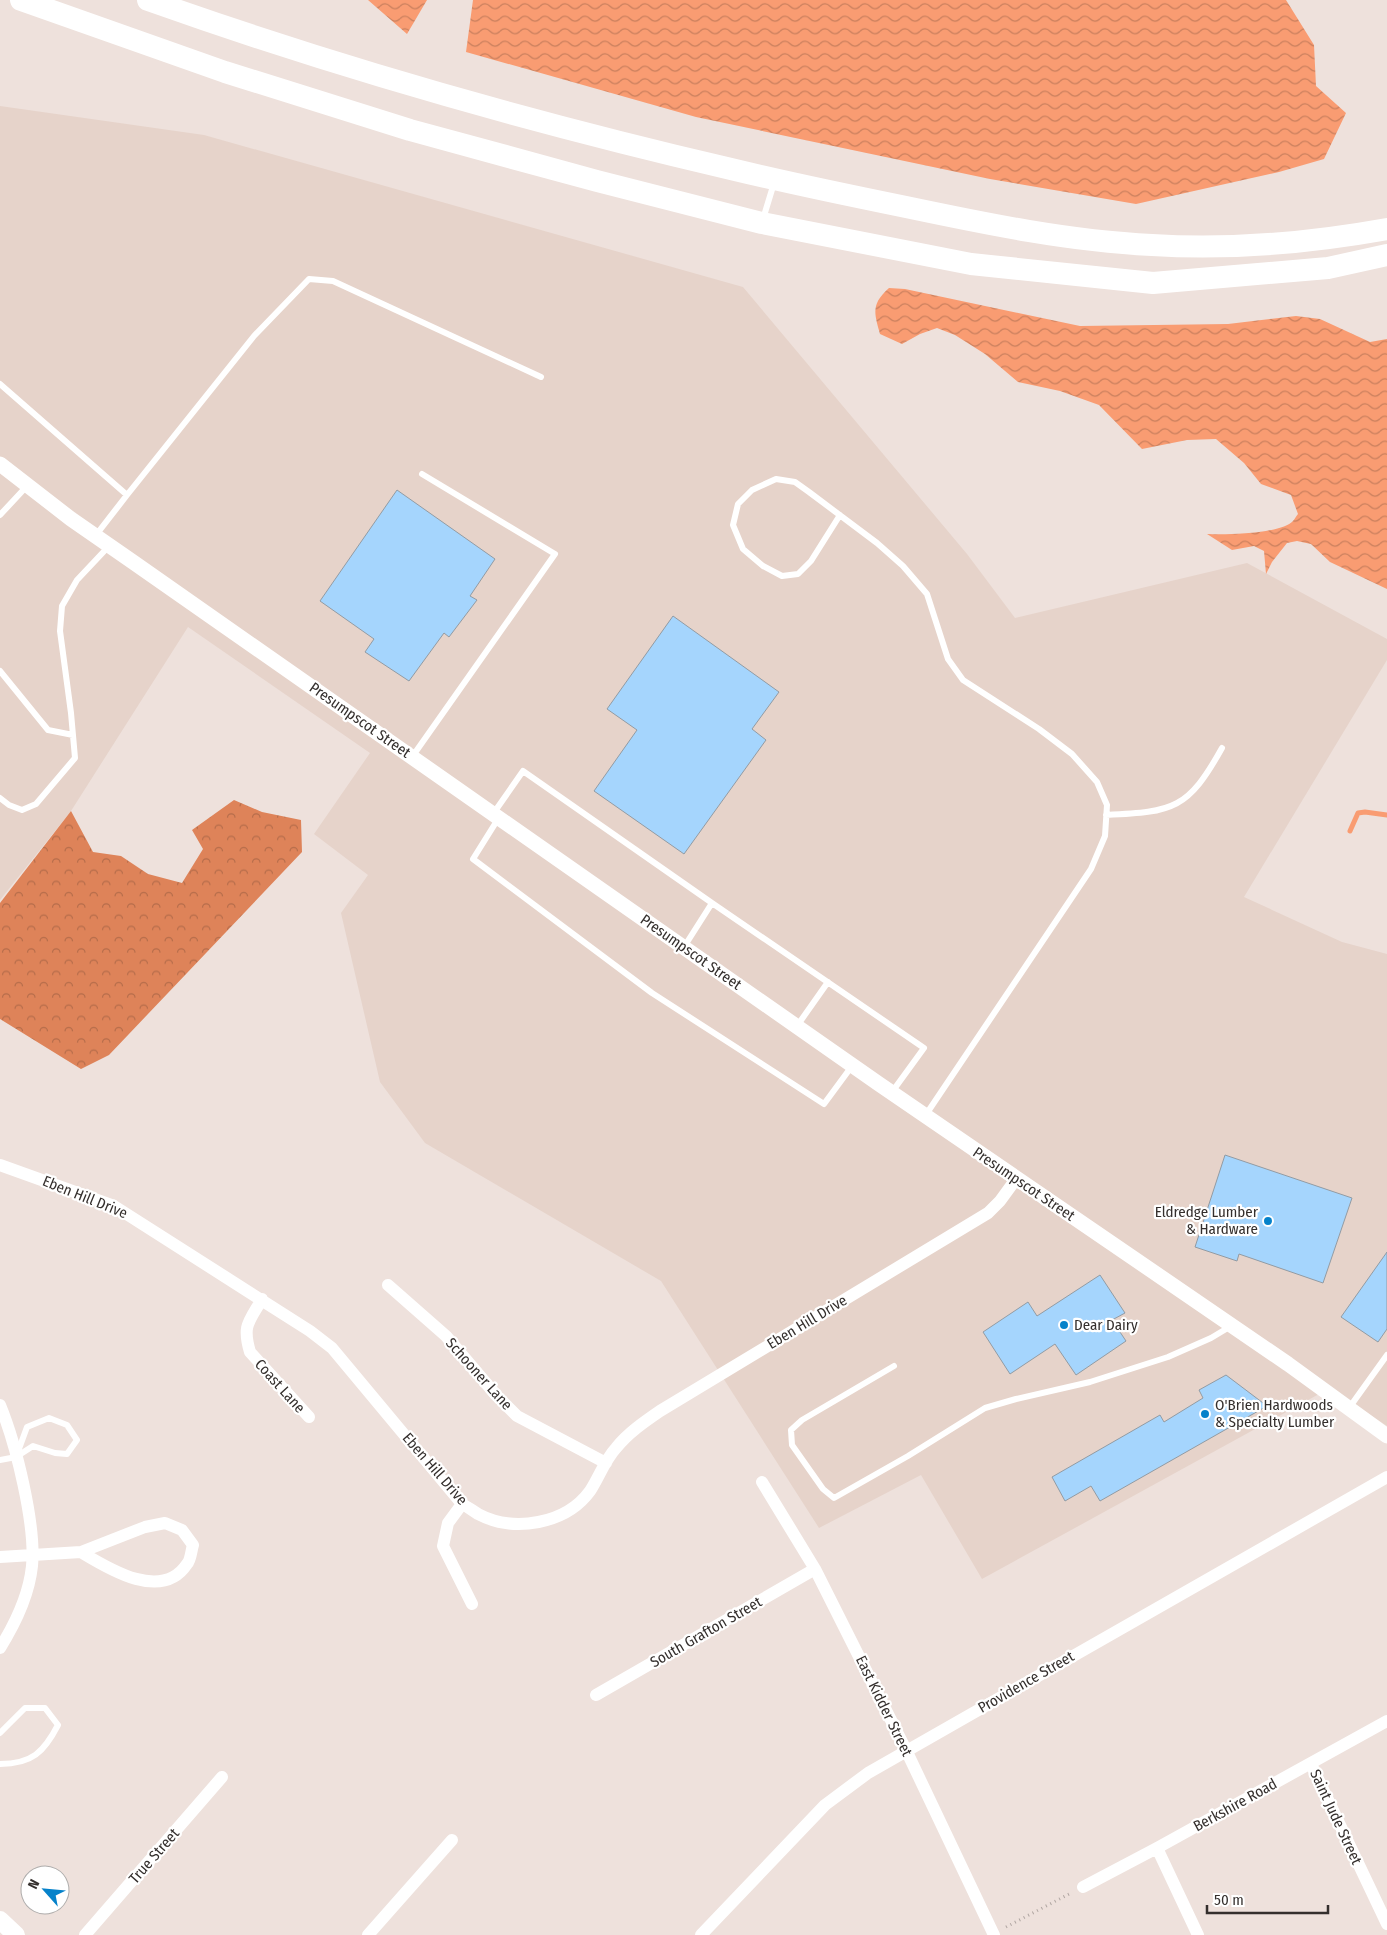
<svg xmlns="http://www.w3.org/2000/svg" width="1387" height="1935" font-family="'Fira Sans Condensed',sans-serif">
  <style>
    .built { fill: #e6d3ca }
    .forest { fill: url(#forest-crowns) }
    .water { fill: url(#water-waves) }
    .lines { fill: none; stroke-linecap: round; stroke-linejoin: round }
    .stream { stroke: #f99c72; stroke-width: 5 }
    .building { fill: #a5d5fd; stroke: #929ba3 }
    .path { stroke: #b0a6a2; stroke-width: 3; stroke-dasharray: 1 4; stroke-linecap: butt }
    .service { stroke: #fff; stroke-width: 6 }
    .minor { stroke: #fff; stroke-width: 12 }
    .tertiary { stroke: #fff; stroke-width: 15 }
    .secondary { stroke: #fff; stroke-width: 18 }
    .motorway { stroke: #fff; stroke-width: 22 }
    .poi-dot { fill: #0682ca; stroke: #fff; stroke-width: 2 }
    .labels { text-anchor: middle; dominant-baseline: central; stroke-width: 4.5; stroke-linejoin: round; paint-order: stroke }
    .street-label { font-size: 15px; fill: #342f2d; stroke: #fff }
    .poi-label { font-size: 15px; fill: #342f2d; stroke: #fff; text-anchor: start }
  </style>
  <defs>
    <pattern id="forest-crowns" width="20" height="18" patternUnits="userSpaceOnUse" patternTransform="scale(1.25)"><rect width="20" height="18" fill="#de8359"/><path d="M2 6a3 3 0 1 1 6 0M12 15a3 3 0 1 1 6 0" fill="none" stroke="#b56c4a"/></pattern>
    <pattern id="water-waves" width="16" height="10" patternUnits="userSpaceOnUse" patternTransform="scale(1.25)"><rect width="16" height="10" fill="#f99c72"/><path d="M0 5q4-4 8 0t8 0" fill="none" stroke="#ca805e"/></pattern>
  </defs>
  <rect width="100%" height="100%" fill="#eee1dc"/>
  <path class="built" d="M0,106L204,135L743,287L967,554L1015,618L1247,563L1387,639V660L1244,897L1342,942L1387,954V1426L1330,1388L982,1579L921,1475L819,1528L661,1281L425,1143L380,1082L341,913L368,875L314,834L370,753L188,627L71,811L0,900Z"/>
  <path class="forest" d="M234,800L262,812L301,820L302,852L109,1055L81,1069L0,1019V903L71,811L93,852L121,856L148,874L182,883L203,849L192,830Z"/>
  <path class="water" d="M368,0H427L407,34Z
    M473,0H1286L1314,45L1316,86L1346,113L1324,159L1279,172L1136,204L990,179L696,117L466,52Z
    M889,288L905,289L1080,326L1228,324L1296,316L1320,319L1370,342L1387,339V589L1330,562L1311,544L1297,541L1287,543L1272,562L1266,574L1264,551L1254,546L1232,550L1207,534C1225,535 1281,534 1293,521C1295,519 1296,516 1298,514L1291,495L1261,484L1244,463L1216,439L1187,440L1142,449L1099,405L1060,391L1018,382L985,354L955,335L937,328L920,334L902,344L880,334C874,313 871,304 889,288Z"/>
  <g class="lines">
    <path class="stream" d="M1350,831L1358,813L1365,812L1387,815"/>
  </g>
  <path class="building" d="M397,490L495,559L470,596L477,600L449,637L444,633L409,681L365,652L374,639L320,601Z
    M673,616L779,692L752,729L766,740L684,854L594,791L637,730L607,709Z
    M1225,1155L1352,1198L1323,1283L1239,1254L1237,1261L1195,1247Z
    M1387,1252V1329L1378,1342L1341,1317Z
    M1100,1275L1125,1313L1112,1320L1126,1341L1076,1375L1055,1344L1010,1374L983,1332L1028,1302L1037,1316Z
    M1226,1375L1267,1406L1100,1501L1091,1486L1065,1501L1052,1477L1160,1415L1164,1422L1203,1398L1199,1390Z"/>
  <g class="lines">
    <path class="path" d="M1006,1927L1071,1893"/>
    <path class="service" d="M763,219L774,183
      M0,384L127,495L96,535
      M127,495L254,336L309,279L333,281L541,377
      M0,515L27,486
      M840,515L811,561L798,574L782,576L763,566L743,549L733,525L738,504L752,490L776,479L795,482L809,492L877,543L903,566L927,594L948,659L963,680L1039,729L1072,754L1097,782L1107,805L1105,836L1091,869L925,1116
      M0,671L48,730L73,735
      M412,757L555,554L422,474
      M0,798L9,805L22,810L36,804L75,758L71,713L60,631L62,606L77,580L109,546
      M493,814L523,771L712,903
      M1106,815C1174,812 1188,809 1222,748
      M498,819L473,859L652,993L824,1104L852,1066
      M684,947L712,903L924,1048L892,1092
      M797,1026L828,982
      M894,1366L802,1420L791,1430L792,1445L823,1489L834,1498L908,1456L985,1408L1016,1399L1090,1382L1168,1357L1211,1338L1231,1326
      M1349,1408L1387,1355
      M49,1418L67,1425L77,1440L67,1454L55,1453L33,1446L16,1457L27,1427Z
      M0,1460L16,1457
      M0,1733L25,1708H45L58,1725C44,1752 32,1764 0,1764"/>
    <path class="minor" d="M0,1165L114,1206L310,1331L332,1348L462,1504C468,1507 473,1511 478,1514C514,1533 566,1524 590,1491C599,1477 605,1460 616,1448C628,1433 644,1422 660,1411L988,1213L1000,1201L1016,1179
      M388,1285L446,1336L496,1395L517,1416L606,1463
      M262,1299C249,1322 242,1325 250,1352L309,1417
      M0,1405C16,1444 36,1525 32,1566C29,1595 15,1624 0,1648
      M762,1482L815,1569L906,1750L994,1935
      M462,1504L448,1523L443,1546L472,1604
      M165,1523L182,1530L193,1545C191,1551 191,1560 187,1564C162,1602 109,1569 81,1552L145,1527Z
      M0,1557L81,1552
      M596,1695L815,1569
      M1311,1764L1387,1924
      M1157,1848L1198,1935
      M1083,1887L1157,1848L1387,1721
      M85,1935L222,1777
      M368,1935L452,1840
      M701,1935L825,1805L868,1773L1387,1477"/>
    <path class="tertiary" d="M0,464L71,519L133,562L879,1084L1288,1364L1387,1436"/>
    <path class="secondary" d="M0,1920L16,1935"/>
    <path class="motorway" d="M21,0L225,72L410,130L597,181L762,223L971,264L1153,283L1328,268L1387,255
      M148,0C339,68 534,123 731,169C789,183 847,195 906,207C987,224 1069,241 1152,245C1231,250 1309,243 1387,229"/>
  </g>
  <g class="poi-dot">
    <circle cx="1268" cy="1221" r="5"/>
    <circle cx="1064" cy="1325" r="5"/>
    <circle cx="1205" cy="1414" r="5"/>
  </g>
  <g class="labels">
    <g class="street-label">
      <text transform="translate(360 720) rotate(35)">Presumpscot Street</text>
      <text transform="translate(691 952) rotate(35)">Presumpscot Street</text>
      <text transform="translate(1024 1184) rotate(34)">Presumpscot Street</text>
      <text transform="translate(85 1197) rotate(22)">Eben Hill Drive</text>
      <text transform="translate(807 1322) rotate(-31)">Eben Hill Drive</text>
      <text transform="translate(479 1374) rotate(48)">Schooner Lane</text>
      <text transform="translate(280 1386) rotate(48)">Coast Lane</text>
      <text transform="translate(435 1469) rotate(49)">Eben Hill Drive</text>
      <text transform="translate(706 1632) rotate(-30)">South Grafton Street</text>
      <text transform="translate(1026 1682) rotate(-30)">Providence Street</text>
      <text transform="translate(884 1706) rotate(64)">East Kidder Street</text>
      <text transform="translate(1235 1805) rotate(-29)">Berkshire Road</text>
      <text transform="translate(1336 1817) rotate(65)">Saint Jude Street</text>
      <text transform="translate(154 1856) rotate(-49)">True Street</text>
    </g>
    <g class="poi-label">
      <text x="1258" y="1212" text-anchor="end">Eldredge Lumber<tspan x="1258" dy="17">&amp; Hardware</tspan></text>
      <text x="1074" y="1325">Dear Dairy</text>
      <text x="1215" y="1405">O'Brien Hardwoods<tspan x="1215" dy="17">&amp; Specialty Lumber</tspan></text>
    </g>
  </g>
  <g transform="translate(45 1890) rotate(297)"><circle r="24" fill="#ffffff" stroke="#aeacab"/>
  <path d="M0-4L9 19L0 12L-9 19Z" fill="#0682ca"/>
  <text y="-8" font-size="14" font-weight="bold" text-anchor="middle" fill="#342f2d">N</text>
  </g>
  <path d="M1207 1905v8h121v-8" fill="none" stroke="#342f2d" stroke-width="2.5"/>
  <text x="1214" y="1905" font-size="15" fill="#342f2d" stroke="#ffffff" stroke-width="4" paint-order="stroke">50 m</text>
</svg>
